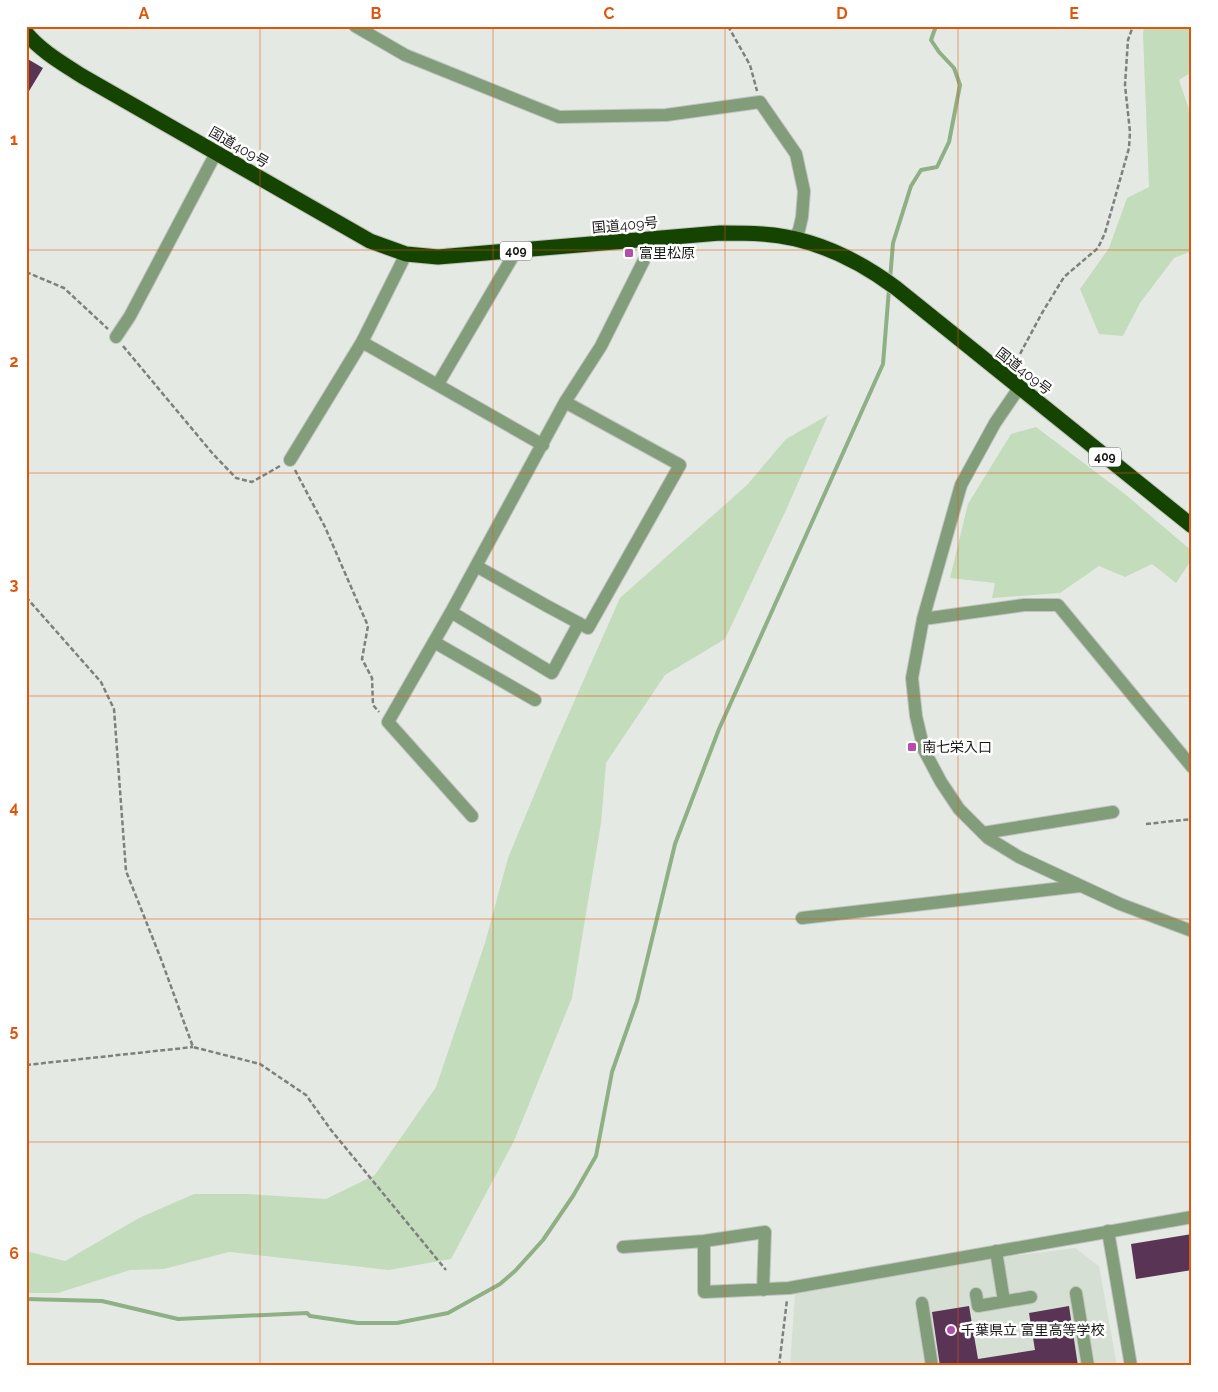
<svg xmlns="http://www.w3.org/2000/svg" width="1218" height="1392" font-family="Raleway,'Noto Sans JP',sans-serif">
  <style>
    .built { fill: #d6dfd3 }
    .green { fill: #c3dcbc }
    .lines { fill: none; stroke-linecap: round; stroke-linejoin: round }
    .stream { stroke: #8eb084; stroke-width: 4 }
    .building { fill: #593455 }
    .minor-casing { stroke: #c0c3bf; stroke-width: 14 }
    .highway-casing { stroke: #c0c3bf; stroke-width: 17 }
    .path { stroke: #7e807d; stroke-width: 2.5; stroke-dasharray: 5 2.5; stroke-linecap: butt }
    .minor { stroke: #829d7a; stroke-width: 12 }
    .highway { stroke: #154401; stroke-width: 15 }
    .grid { fill: none; stroke: #de560c; stroke-width: 1; stroke-opacity: 0.55 }
    .poi-dot { fill: #b64cae; stroke: #fff; stroke-width: 2 }
    .labels { text-anchor: middle; dominant-baseline: central; stroke-width: 5; stroke-linejoin: round; paint-order: stroke }
    .shield { fill: #fff; stroke: #5d5d5c; stroke-width: 1 }
    .shield-label { font-size: 12px; font-weight: bold; fill: #171816 }
    .street-label { font-size: 14px; fill: #171816; stroke: #fff }
    .poi-label { font-size: 14px; fill: #171816; stroke: #fff; text-anchor: start }
    .neatline { fill: none; stroke: #de560c; stroke-width: 2 }
    .grid-label { font-size: 16px; text-anchor: middle; font-weight: bold; fill: #de560c }
  </style>
  <rect width="100%" height="100%" fill="#e5e9e4"/>
  <path class="built" d="M1075,1248L1099,1266L1117,1366H790L795,1294L997,1258Z"/>
  <path class="green" d="M1144,26H1192V72L1179,80L1192,118V251L1174,258L1140,303L1123,336L1099,334L1080,289L1109,248L1127,198L1149,187L1143,34Z
    M828,415L786,510L725,639L665,675L606,763L601,823L572,998L514,1141L451,1259L389,1270L229,1252L164,1269L130,1270L58,1293H26V1251L65,1261L139,1218L194,1194H247L326,1199L375,1175L436,1087L485,943L508,858L554,747L620,598L747,485L786,439Z
    M1036,427L1126,495L1192,551V559L1176,583L1152,564L1125,577L1099,566L1060,593L992,598L995,583L950,578L968,504L1011,434Z"/>
  <g class="lines">
    <path class="stream" d="M890,280L893,243L911,186L921,170L937,167L949,142L960,85L954,68L939,52L931,40L936,26
      M26,1299L102,1301L178,1319L307,1313L310,1316L358,1323H397L448,1313L500,1284L515,1271L543,1240L573,1196L596,1156L612,1072L637,1001L675,844L719,729L883,364L889,289"/>
  </g>
  <path class="building" d="M26,58L43,68L26,96Z
    M1192,1234V1270L1136,1279L1131,1244Z
    M969,1306L978,1359L1035,1350L1029,1313L1069,1306L1078,1366H940L932,1312Z"/>
  <g class="lines">
    <defs>
      <path id="minor" d="M355,26L405,55L559,117L666,115L760,102L796,154L804,191L802,217L799,230L794,239
        M116,337L130,316L216,153
        M362,342L543,445
        M438,384L516,251
        M1019,388L995,423L961,485L923,619L912,678L916,716L924,750L941,782L959,809L988,838L1019,857L1120,904L1192,931
        M290,460L362,342L406,254
        M476,566L547,606L588,628L680,465L565,402
        M451,612L552,673L579,623
        M923,619L1024,605H1058L1192,767
        M434,642L535,700
        M472,816L388,722L451,612L565,402L601,346L655,238
        M983,833L1113,812
        M802,918L1080,886
        M1108,1231L1131,1366
        M704,1241V1292L789,1288L1192,1217
        M623,1247L704,1241L765,1232L763,1290
        M996,1251L1004,1301
        M1076,1293L1088,1366
        M976,1294L978,1306L1031,1297
        M922,1303L932,1366"/>
      <path id="highway" d="M26,33C41,51 62,63 82,76L370,241L406,254L438,257L720,233C734,233 748,233 762,234C812,237 857,259 896,288L1192,526"/>
    </defs>
    <use href="#minor" class="minor-casing"/>
    <use href="#highway" class="highway-casing"/>
    <path class="path" d="M728,26L750,65L757,91
      M26,272L64,288L108,329
      M123,346L213,454L236,478L252,482L280,466
      M1013,367L1042,313L1064,277L1098,248L1105,233L1129,148L1130,132L1125,85L1128,40L1133,26
      M295,470L325,527L368,626L362,659L372,678L373,705L379,712
      M26,597L101,682L114,709L126,871L161,959L193,1047L260,1064L306,1095L331,1130L446,1270
      M1146,824L1192,819
      M26,1065L193,1047
      M779,1366L787,1300"/>
    <use href="#minor" class="minor"/>
    <use href="#highway" class="highway"/>
  </g>
  <path class="grid" d="M260,26V1366M493,26V1366M725,26V1366M958,26V1366M26,250H1192M26,473H1192M26,696H1192M26,919H1192M26,1142H1192"/>
  <g class="poi-dot">
    <rect x="624" y="248" width="10" height="10" rx="2.5"/>
    <rect x="907" y="742" width="10" height="10" rx="2.5"/>
    <circle cx="951" cy="1330" r="5"/>
  </g>
  <g class="labels">
    <g class="shield">
      <rect x="500" y="241.5" width="32" height="19" rx="4"/>
      <rect x="1089" y="447.5" width="32" height="19" rx="4"/>
    </g>
    <g class="shield-label">
      <text x="516" y="251">409</text>
      <text x="1105" y="457">409</text>
    </g>
    <g class="street-label">
      <text transform="translate(239 147) rotate(30)">国道409号</text>
      <text transform="translate(625 225) rotate(-5)">国道409号</text>
      <text transform="translate(1024 371) rotate(38)">国道409号</text>
    </g>
    <g class="poi-label">
      <text x="639" y="253">富里松原</text>
      <text x="922" y="747">南七栄入口</text>
      <text x="961" y="1330">千葉県立 富里高等学校</text>
    </g>
  </g>
  <rect width="1218" height="1392" fill="none" stroke="#ffffff" stroke-width="55"/>
  <rect x="28" y="28" width="1162" height="1336" class="neatline"/>
  <g class="grid-label">
    <text x="144" y="19">A</text>
    <text x="376" y="19">B</text>
    <text x="609" y="19">C</text>
    <text x="842" y="19">D</text>
    <text x="1074" y="19">E</text>
    <text x="14" y="145">1</text>
    <text x="14" y="367">2</text>
    <text x="14" y="590">3</text>
    <text x="14" y="813">4</text>
    <text x="14" y="1036">5</text>
    <text x="14" y="1259">6</text>
  </g>
</svg>
